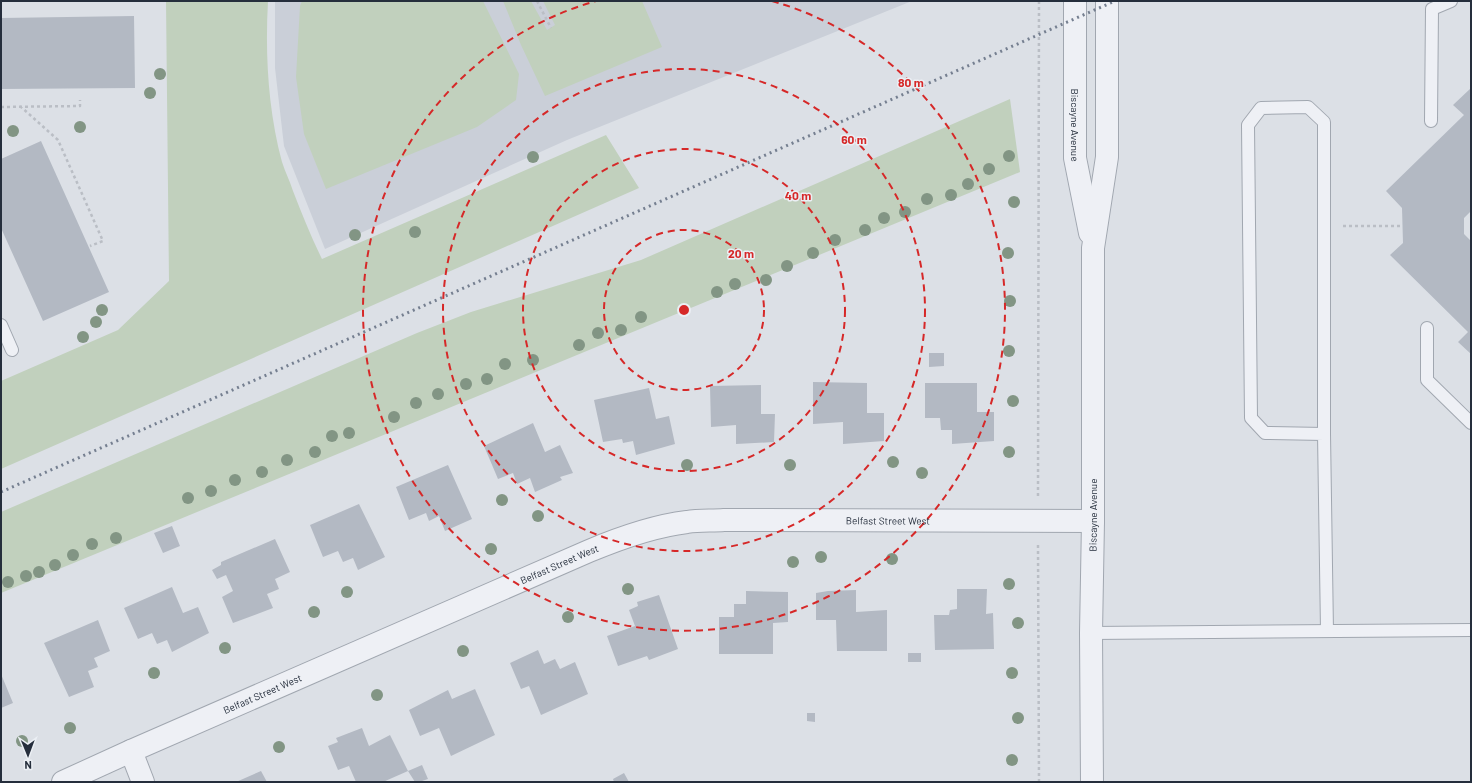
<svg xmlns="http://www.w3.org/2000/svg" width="1472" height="783" font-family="Barlow,sans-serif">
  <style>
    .built { fill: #cacfd8 }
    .green { fill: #c1d0bd }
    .building { fill: #b3b9c3 }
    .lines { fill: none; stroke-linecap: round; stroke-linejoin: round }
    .service-casing { stroke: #a1a7b0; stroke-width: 14 }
    .minor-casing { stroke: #a1a7b0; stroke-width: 24 }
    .tertiary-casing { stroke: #a1a7b0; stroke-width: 24 }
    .path { stroke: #babec5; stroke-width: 2.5; stroke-dasharray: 3 3; stroke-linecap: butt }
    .service { stroke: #eef0f5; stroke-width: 12 }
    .minor { stroke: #eef0f5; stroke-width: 22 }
    .tertiary { stroke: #eef0f5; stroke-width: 22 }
    .rail { stroke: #757f90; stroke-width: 3; stroke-dasharray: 2 4; stroke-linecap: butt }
    .tree { fill: #829584 }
    .ring { fill: none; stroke: #d62828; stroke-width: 2; stroke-dasharray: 7 5 }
    .labels { text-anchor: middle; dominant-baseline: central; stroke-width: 3; stroke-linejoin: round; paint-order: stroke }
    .street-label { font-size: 10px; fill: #252e3c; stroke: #ebeff4 }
    .centre { fill: #d62828; stroke: #ebeff4; stroke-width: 2 }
    .ring-label { font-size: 12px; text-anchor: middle; font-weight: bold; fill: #d62828; stroke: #ebeff4; stroke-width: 3; stroke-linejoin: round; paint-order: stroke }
  </style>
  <rect width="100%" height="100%" fill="#dce0e6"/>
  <path class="built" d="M275,1H912L567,140L325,249L284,146L275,68Z"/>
  <path class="green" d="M166,1H268C265,54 268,110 282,162C285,172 290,181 293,191C302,214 311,237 322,259L606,135L639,188L1,469V381L118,330L169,281Z
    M302,1H483L519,74L516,100L477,127L326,189L304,134L296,77L300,6Z
    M503,1H531L547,30L555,25L543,1H642L662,47L545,96L521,45Z
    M1010,99L1020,172L1,593V512L417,333L471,312L641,260Z"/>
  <path class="building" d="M134,16L135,88L1,89V18Z
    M1471,88V211L1464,218V234L1471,241V354L1458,342L1468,332L1390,255L1403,243L1402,208L1386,191L1464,115L1453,105Z
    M41,141L109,292L43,321L1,228V159Z
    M929,353H944V366L929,367Z
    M813,382L867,383V413H884V441L843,444V422L813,424Z
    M925,383H977V412H994V441L952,444V430H941L940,418H925Z
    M761,385V414H775L774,442L736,444V425L711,427L710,386Z
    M649,388L656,419L669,416L675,444L636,455L633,441L623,443L622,439L603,442L594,400Z
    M533,423L545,452L560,445L573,473L560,477L562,480L535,492L530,478L517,484L513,473L498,479L484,446Z
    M448,465L472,519L445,531L439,516L429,521L426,513L409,520L396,487Z
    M359,504L385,557L358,570L353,558L343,562L338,551L323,557L310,525Z
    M172,526L180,546L163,553L154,533Z
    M275,539L290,572L275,579L279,589L267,594L273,608L233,623L222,597L233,591L226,575L217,579L212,570L221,565V562Z
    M172,587L183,613L198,607L209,633L172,652L167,640L157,644L152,633L138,639L124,608Z
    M957,589H987L986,614L993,613L994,649L935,650L934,615H949L950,610L957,609Z
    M856,590V612L887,610V651H837L836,620H816V593L828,591Z
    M746,591L788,592V622L773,623V654H719V617H734V604H746Z
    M659,595L678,649L649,660L647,656L618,666L607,636L635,626L629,610L638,606L637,602Z
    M98,620L110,651L94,658L98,667L88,671L94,687L69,697L44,643Z
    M538,650L544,664L555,659L560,669L575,662L588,694L541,715L529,686L521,689L510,663Z
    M908,653H921V662H908Z
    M1,674L13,703L1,708Z
    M475,689L495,735L451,756L439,728L420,736L409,710L448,690L452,699Z
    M807,713H815V722L807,721Z
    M362,728L369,746L390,735L408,771L422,765L428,779L419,782H415L408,771L383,782H356L349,766L338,770L328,746L338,742L336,738Z
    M261,771L267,782H236Z
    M624,773L629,782H614L613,779Z"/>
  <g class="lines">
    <defs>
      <path id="service" d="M1431,121L1432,9L1451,1
        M1,325L12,350
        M1427,328V380L1471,423
        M1324,434L1265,433L1251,418L1248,125L1261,108L1308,107L1324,122V434L1327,631
        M1091,633L1471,630"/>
      <g id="minor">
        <path d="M131,751L143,782"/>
        <path id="s1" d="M63,782L131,751L589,551C620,538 653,526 687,522C699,520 712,521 724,520L1093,521"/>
      </g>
      <g id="tertiary">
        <path id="s2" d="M1075,1V158L1090,233"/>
        <path id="s3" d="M1092,782L1091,633L1093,521V248L1107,157V1"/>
      </g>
    </defs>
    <use href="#service" class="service-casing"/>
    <use href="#minor" class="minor-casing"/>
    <use href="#tertiary" class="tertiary-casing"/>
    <path class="path" d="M537,1L551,28
      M20,106L58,140L103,241L90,246
      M1,107L80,106V100
      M1343,226H1402
      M1038,496L1039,1
      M1038,545L1039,782"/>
    <use href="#service" class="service"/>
    <use href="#minor" class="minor"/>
    <use href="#tertiary" class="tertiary"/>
    <path class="rail" d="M1,492L1115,1"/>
  </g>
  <g class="tree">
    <circle cx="160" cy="74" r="6"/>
    <circle cx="150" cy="93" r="6"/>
    <circle cx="80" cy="127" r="6"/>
    <circle cx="13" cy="131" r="6"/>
    <circle cx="1009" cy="156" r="6"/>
    <circle cx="533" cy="157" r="6"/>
    <circle cx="989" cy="169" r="6"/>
    <circle cx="968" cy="184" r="6"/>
    <circle cx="951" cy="195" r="6"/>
    <circle cx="927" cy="199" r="6"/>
    <circle cx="1014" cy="202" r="6"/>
    <circle cx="905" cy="212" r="6"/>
    <circle cx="884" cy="218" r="6"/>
    <circle cx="865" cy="230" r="6"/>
    <circle cx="415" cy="232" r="6"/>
    <circle cx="355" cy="235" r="6"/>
    <circle cx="835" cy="240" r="6"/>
    <circle cx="813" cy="253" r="6"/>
    <circle cx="1008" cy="253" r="6"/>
    <circle cx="787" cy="266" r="6"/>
    <circle cx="766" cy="280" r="6"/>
    <circle cx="735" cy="284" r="6"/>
    <circle cx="717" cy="292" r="6"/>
    <circle cx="1010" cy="301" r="6"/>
    <circle cx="102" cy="310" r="6"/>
    <circle cx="641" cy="317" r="6"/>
    <circle cx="96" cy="322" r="6"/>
    <circle cx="621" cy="330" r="6"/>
    <circle cx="598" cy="333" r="6"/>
    <circle cx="83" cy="337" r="6"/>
    <circle cx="579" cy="345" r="6"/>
    <circle cx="1009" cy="351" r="6"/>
    <circle cx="533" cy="360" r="6"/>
    <circle cx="505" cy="364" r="6"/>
    <circle cx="487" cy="379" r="6"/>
    <circle cx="466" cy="384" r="6"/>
    <circle cx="438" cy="394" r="6"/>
    <circle cx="1013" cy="401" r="6"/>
    <circle cx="416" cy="403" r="6"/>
    <circle cx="394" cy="417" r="6"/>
    <circle cx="349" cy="433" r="6"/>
    <circle cx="332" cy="436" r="6"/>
    <circle cx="315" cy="452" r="6"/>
    <circle cx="1009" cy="452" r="6"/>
    <circle cx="287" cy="460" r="6"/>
    <circle cx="893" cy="462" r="6"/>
    <circle cx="687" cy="465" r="6"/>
    <circle cx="790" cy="465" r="6"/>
    <circle cx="262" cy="472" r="6"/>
    <circle cx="922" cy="473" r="6"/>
    <circle cx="235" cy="480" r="6"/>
    <circle cx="211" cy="491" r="6"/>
    <circle cx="188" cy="498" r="6"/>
    <circle cx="502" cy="500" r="6"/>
    <circle cx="538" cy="516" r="6"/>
    <circle cx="116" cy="538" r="6"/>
    <circle cx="92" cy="544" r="6"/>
    <circle cx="491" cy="549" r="6"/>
    <circle cx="73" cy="555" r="6"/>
    <circle cx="821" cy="557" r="6"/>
    <circle cx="892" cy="559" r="6"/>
    <circle cx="793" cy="562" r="6"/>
    <circle cx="55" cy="565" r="6"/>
    <circle cx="39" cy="572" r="6"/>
    <circle cx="26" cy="576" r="6"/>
    <circle cx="8" cy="582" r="6"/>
    <circle cx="1009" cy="584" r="6"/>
    <circle cx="628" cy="589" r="6"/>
    <circle cx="347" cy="592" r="6"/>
    <circle cx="314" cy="612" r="6"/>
    <circle cx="568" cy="617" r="6"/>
    <circle cx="1018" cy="623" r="6"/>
    <circle cx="225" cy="648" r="6"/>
    <circle cx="463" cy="651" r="6"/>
    <circle cx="154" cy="673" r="6"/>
    <circle cx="1012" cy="673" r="6"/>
    <circle cx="377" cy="695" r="6"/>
    <circle cx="1018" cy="718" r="6"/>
    <circle cx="70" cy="728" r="6"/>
    <circle cx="22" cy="741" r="6"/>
    <circle cx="279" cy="747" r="6"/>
    <circle cx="1012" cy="760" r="6"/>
  </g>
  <g class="ring">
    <circle cx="684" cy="310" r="80"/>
    <circle cx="684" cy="310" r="161"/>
    <circle cx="684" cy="310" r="241"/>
    <path d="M772 1A321 321 0 1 1 596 1"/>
  </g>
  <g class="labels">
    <g class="street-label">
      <text stroke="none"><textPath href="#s2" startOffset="124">Biscayne Avenue</textPath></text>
      <text stroke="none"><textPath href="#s3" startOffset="267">Biscayne Avenue</textPath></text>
      <text stroke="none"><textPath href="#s1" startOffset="878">Belfast Street West</textPath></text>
      <text stroke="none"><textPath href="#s1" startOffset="542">Belfast Street West</textPath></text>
      <text stroke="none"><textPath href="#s1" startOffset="218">Belfast Street West</textPath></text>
    </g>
  </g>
  <circle cx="684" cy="310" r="6" class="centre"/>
  <g class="ring-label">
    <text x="911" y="87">80 m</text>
    <text x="854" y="144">60 m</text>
    <text x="798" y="200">40 m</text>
    <text x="741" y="258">20 m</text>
  </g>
  <rect width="1472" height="783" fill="none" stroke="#252e3c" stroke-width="4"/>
  <g transform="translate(28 755) rotate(179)" stroke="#ebeff4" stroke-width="3" paint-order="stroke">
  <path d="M0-3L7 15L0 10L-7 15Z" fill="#252e3c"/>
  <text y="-6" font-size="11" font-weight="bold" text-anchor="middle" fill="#252e3c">N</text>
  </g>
</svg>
